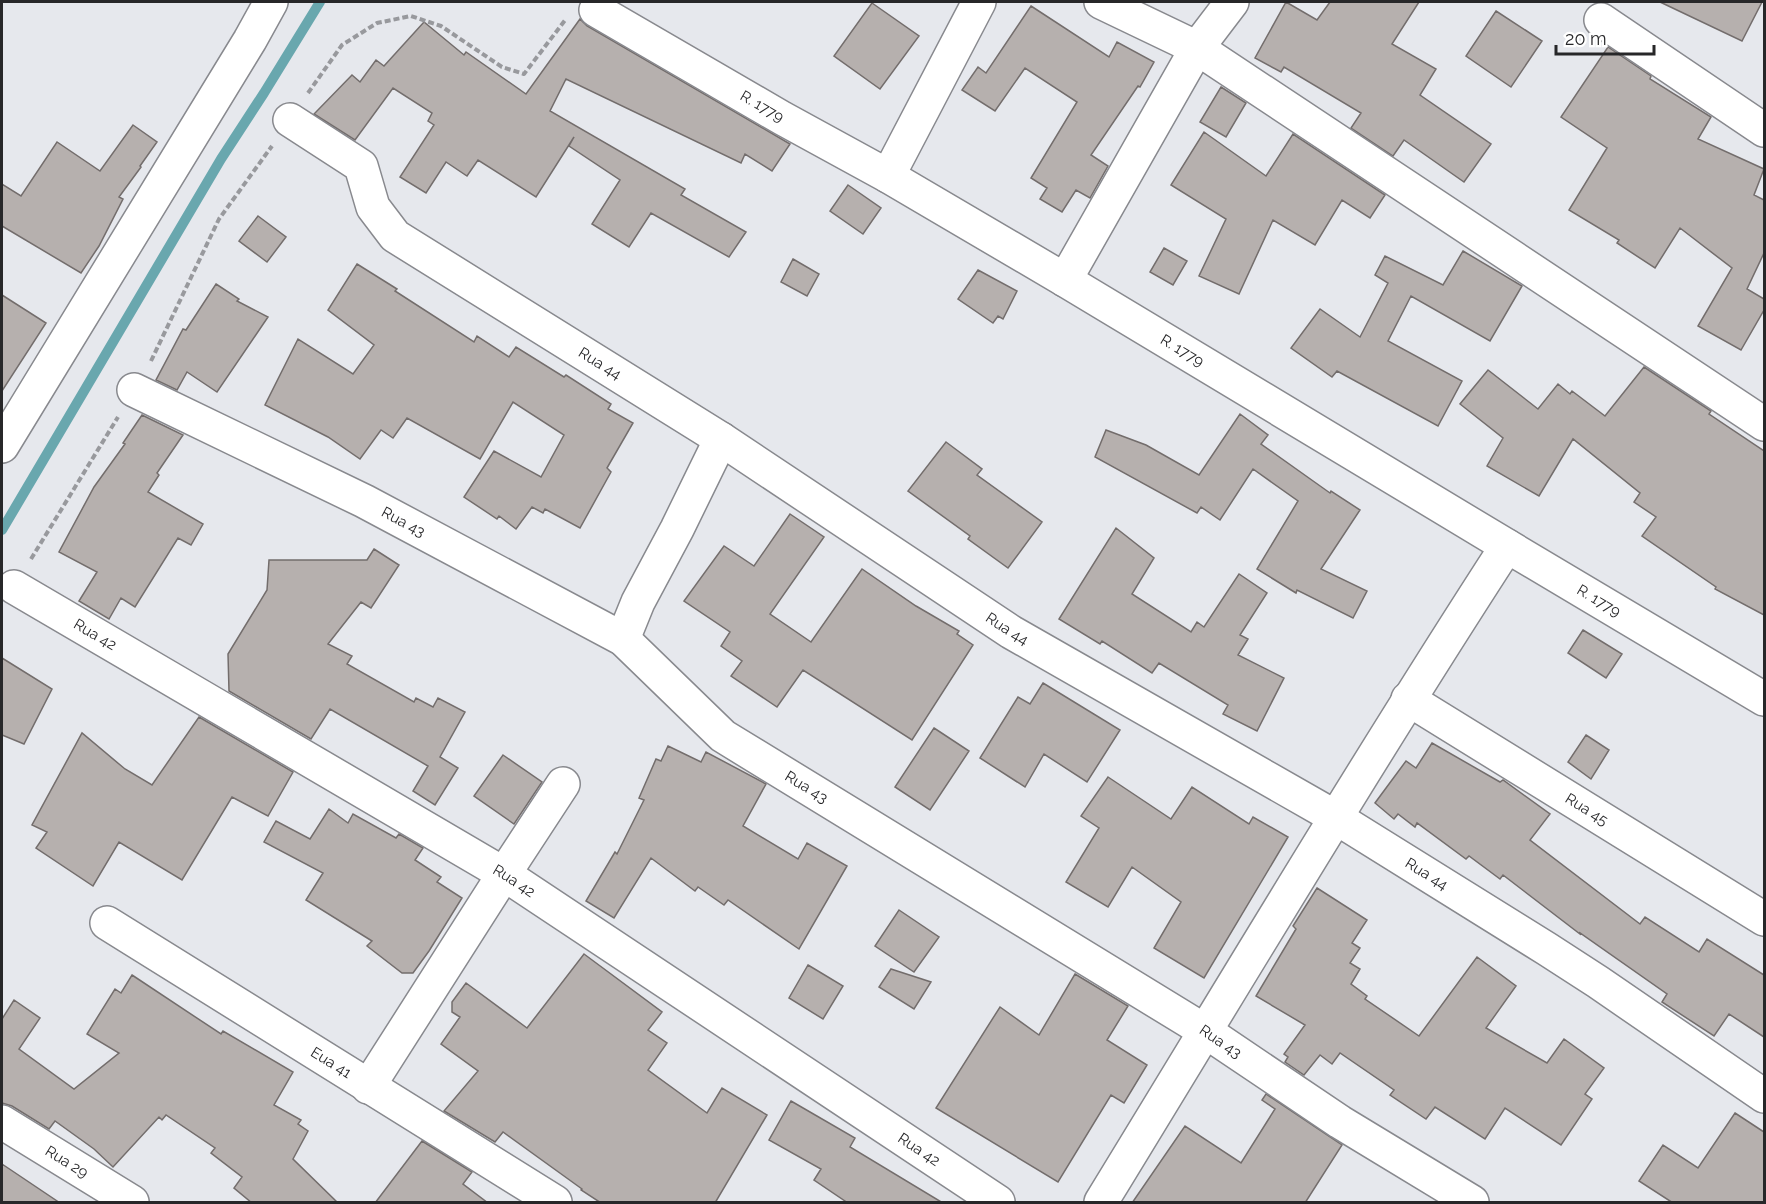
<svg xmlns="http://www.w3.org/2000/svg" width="1766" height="1204" font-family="Raleway,sans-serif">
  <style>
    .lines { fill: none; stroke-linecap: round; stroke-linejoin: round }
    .stream { stroke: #69a7ae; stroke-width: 10 }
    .building { fill: #b6b0ae; stroke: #736d6c; stroke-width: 1.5 }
    .minor-casing { stroke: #88898e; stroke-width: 36 }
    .path { stroke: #98999d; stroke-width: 4; stroke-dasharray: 6 3; stroke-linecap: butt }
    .minor { stroke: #fff; stroke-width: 33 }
    .labels { text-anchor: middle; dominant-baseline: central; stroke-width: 5; stroke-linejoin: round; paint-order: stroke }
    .street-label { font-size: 15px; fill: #272729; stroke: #fff }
  </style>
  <rect width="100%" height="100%" fill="#e6e8ed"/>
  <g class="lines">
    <path class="stream" d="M2,530L221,159L264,93L320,2"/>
  </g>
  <path class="building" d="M1286,2L1317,20L1330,2H1419L1392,44L1436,69L1420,95L1491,144L1464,182L1404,140L1393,156L1351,128L1361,113L1284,67L1281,72L1255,58Z
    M1660,2H1762L1742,41Z
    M872,3L919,36L880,89L834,56Z
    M1031,6L1109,57L1117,42L1154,62L1140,87L1138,86L1091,155L1108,166L1090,198L1076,190L1062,212L1040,199L1047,188L1031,178L1077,102L1025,68L995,111L962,90L978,67L986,73Z
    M1496,11L1542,41L1511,87L1466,56Z
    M580,19L587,26L790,144L772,171L745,154L741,163L566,79L550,111L685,189L681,195L746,232L729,257L651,213L629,247L592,224L620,180L569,146L574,137L536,197L478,160L467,176L446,162L426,193L400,177L434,125L428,121L432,113L393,88L355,140L314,114L352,75L360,82L376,60L384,66L424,22L464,55L466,52L526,94Z
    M1608,47L1651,76L1650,79L1711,117L1698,139L1764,169L1754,195L1764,200V253L1747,289L1764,299V310L1741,350L1698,326L1732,268L1680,228L1655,268L1617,243L1619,240L1569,210L1607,148L1561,117Z
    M1221,87L1246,103L1226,137L1200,122Z
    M133,125L157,142L140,166L141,167L119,197L123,199L99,246L81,273L2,226V184L21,196L57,142L100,171Z
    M1204,132L1266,176L1293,134L1385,195L1370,218L1342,200L1315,245L1273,220L1239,294L1199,276L1226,219L1171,185Z
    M848,185L881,208L863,234L830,211Z
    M258,216L286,237L267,262L239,241Z
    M1164,248L1187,261L1173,285L1150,272Z
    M1463,251L1522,286L1490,341L1411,296L1388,341L1462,381L1438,426L1337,371L1332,377L1291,348L1320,309L1360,337L1388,283L1375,275L1385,256L1443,285Z
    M793,259L819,274L807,296L781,282Z
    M357,264L397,289L395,291L474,342L477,336L509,357L516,347L564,377L566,375L611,404L608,409L633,423L607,468L611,472L580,528L545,509L543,513L532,507L516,529L499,516L497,519L464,497L494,451L541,477L564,435L513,402L480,459L407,418L393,438L381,430L360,459L328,437L265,405L298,339L353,374L374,345L328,310Z
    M978,270L1017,291L1003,319L998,316L993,323L958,299Z
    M216,284L239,299L237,301L268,317L217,392L187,372L177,390L156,380L183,329L186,330Z
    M2,295L46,323L2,391Z
    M1644,367L1711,411L1709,414L1764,451V615L1715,589L1716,587L1642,536L1656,517L1634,502L1640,493L1573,439L1539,496L1487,466L1503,438L1460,404L1488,370L1538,409L1558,384L1570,394L1572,391L1605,416Z
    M1240,414L1268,435L1261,444L1330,493L1331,491L1360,510L1321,569L1367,591L1353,618L1297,590L1296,593L1257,569L1298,501L1253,469L1220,520L1201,507L1197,513L1095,457L1106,430L1146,445L1199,475Z
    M142,415L183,435L157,473L159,475L148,492L203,524L191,545L178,538L135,607L121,598L109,619L79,601L97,572L59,552L94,487L125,444L123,443Z
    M946,442L982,469L977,475L1042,522L1008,568L968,539L970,536L908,491Z
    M790,514L824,537L770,614L811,642L862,569L916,606L959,631L957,634L973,645L912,740L803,670L777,707L731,676L742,661L721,646L730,632L684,601L724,546L754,566Z
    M1116,528L1154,558L1132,594L1191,632L1197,622L1204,627L1239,574L1267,593L1240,635L1248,639L1238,655L1284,678L1257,731L1223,714L1228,705L1159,663L1152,673L1102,641L1100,644L1059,619Z
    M374,549L399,565L371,608L361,602L328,644L352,656L347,664L414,702L416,698L433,707L438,698L465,712L440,757L458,768L435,805L413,791L428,766L330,709L311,739L229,691L228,654L267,590L269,560H367Z
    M1583,630L1622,654L1606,678L1568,653Z
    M2,658L52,689L24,744L2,735Z
    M1043,683L1120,730L1087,782L1044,754L1025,787L980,758L1018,697L1030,704Z
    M199,717L293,772L268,816L232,797L182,880L119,842L93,886L36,848L47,832L32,825L82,733L125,769L152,785Z
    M934,728L969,751L930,810L895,787Z
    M1586,735L1609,750L1591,779L1568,762Z
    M1432,743L1500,782L1503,780L1550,814L1530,840L1640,924L1645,917L1699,952L1707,939L1764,975V1037L1729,1014L1714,1036L1662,1002L1667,994L1580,933V934L1503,875L1500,879L1469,856L1466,859L1417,823L1415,827L1398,814L1394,819L1375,803L1406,761L1416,768Z
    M668,746L701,762L706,752L766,784L743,826L798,859L807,843L847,866L799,949L728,900L724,905L698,887L695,891L651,858L614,918L586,901L615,852L617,854L644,800L639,798L656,759L661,761Z
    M503,755L542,782L514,824L474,796Z
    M1108,777L1171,819L1192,787L1249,824L1253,817L1288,837L1204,978L1154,948L1181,902L1132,867L1108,907L1066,882L1099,828L1081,816Z
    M329,809L348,823L353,814L396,838L399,834L423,848L415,860L441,877L437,882L462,898L429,951L413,973H402L367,946L372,941L306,900L323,873L264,842L276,821L310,839Z
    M1317,888L1367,920L1352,943L1360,948L1350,963L1360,969L1351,984L1367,996L1365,999L1419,1036L1477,957L1516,986L1486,1028L1547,1063L1564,1039L1604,1068L1585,1094L1592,1099L1561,1145L1505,1108L1485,1139L1435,1107L1426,1119L1390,1095L1394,1090L1340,1053L1332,1064L1320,1055L1304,1075L1285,1062L1288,1057L1284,1054L1305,1025L1256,996L1296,929L1293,926Z
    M899,910L939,937L914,972L875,946Z
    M584,954L662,1012L648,1030L667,1043L648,1070L707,1113L722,1088L767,1115L715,1203H601L581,1190L582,1189L503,1132L495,1142L444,1111L478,1071L441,1044L460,1017L452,1012V1002L466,983L527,1028Z
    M808,965L843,986L823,1019L789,998Z
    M891,969L931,982L914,1009L879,987Z
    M1075,974L1128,1006L1107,1040L1147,1065L1124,1103L1111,1095L1058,1182L936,1108L1000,1007L1039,1035Z
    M132,975L221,1034L223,1031L293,1072L274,1105L301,1120L298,1124L308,1131L293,1159L338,1203H252L234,1188L242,1177L211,1153L215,1148L166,1115L162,1120L159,1117L113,1167L94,1149L55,1121L49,1129L12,1106L2,1103V1019L14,1000L40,1018L19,1049L74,1089L119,1053L87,1034L115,989L121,993Z
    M1266,1094L1342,1145L1305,1203H1132L1185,1126L1241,1163L1275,1109L1262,1100Z
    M791,1101L855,1138L850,1147L943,1203H848L814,1180L821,1169L769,1140Z
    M1735,1113L1764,1132V1203H1673L1639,1181L1663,1145L1698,1168Z
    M422,1141L472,1172L463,1184L488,1203H375Z
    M2,1164L60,1203H2Z"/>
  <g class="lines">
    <defs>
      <g id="minor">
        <path d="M1101,2L1197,48L1764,424"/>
        <path id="s1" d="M596,10L782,118L888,176L1065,280L1507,546L1764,699"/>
        <path d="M1601,20L1764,130"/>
        <path id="s2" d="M290,120L361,166L373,207L395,236L721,439L1011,632L1335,817L1547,949L1598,982L1764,1096"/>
        <path d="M888,176L979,2"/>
        <path d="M1065,280L1197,48L1232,2"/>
        <path id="s3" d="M134,390L364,501L623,639L723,736L1205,1031L1340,1122L1472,1202"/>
        <path d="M2,446L250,40L271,2"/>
        <path id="s4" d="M14,587L504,874L998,1202"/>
        <path d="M623,639L638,602L677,529L721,439"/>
        <path id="s5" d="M1408,699L1764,919"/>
        <path id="s6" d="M107,923L555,1202"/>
        <path d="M368,1087L504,874L563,784"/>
        <path id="s7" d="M2,1122L132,1202"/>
        <path d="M1101,1202C1235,983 1367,762 1507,546"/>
      </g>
    </defs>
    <use href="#minor" class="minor-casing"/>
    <path class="path" d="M308,93L342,45L377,23L411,16L441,26L502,67L524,74L566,19
      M151,361L219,219L272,146
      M31,559L118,417"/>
    <use href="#minor" class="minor"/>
  </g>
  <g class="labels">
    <g class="street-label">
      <text stroke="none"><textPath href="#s1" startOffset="192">R. 1779</textPath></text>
      <text stroke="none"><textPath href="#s1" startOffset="678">R. 1779</textPath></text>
      <text stroke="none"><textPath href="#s2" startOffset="405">Rua 44</textPath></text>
      <text stroke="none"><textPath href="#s3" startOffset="300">Rua 43</textPath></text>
      <text stroke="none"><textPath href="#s1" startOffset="1164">R. 1779</textPath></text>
      <text stroke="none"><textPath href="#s2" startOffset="891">Rua 44</textPath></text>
      <text stroke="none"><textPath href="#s4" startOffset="94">Rua 42</textPath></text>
      <text stroke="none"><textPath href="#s3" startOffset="786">Rua 43</textPath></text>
      <text stroke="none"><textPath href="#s5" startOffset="210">Rua 45</textPath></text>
      <text stroke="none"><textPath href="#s2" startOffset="1377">Rua 44</textPath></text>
      <text stroke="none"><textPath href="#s4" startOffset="580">Rua 42</textPath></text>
      <text stroke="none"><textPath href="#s3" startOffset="1272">Rua 43</textPath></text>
      <text stroke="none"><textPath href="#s6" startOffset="264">Eua 41</textPath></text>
      <text stroke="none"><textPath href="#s4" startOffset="1066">Rua 42</textPath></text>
      <text stroke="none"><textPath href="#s7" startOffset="76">Rua 29</textPath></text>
    </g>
  </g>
  <rect width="1766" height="1204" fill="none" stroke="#272729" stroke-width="6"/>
  <path d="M1556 45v9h98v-9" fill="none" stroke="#272729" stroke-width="3"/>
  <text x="1565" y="45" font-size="18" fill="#272729" stroke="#ffffff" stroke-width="4.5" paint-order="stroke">20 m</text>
</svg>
